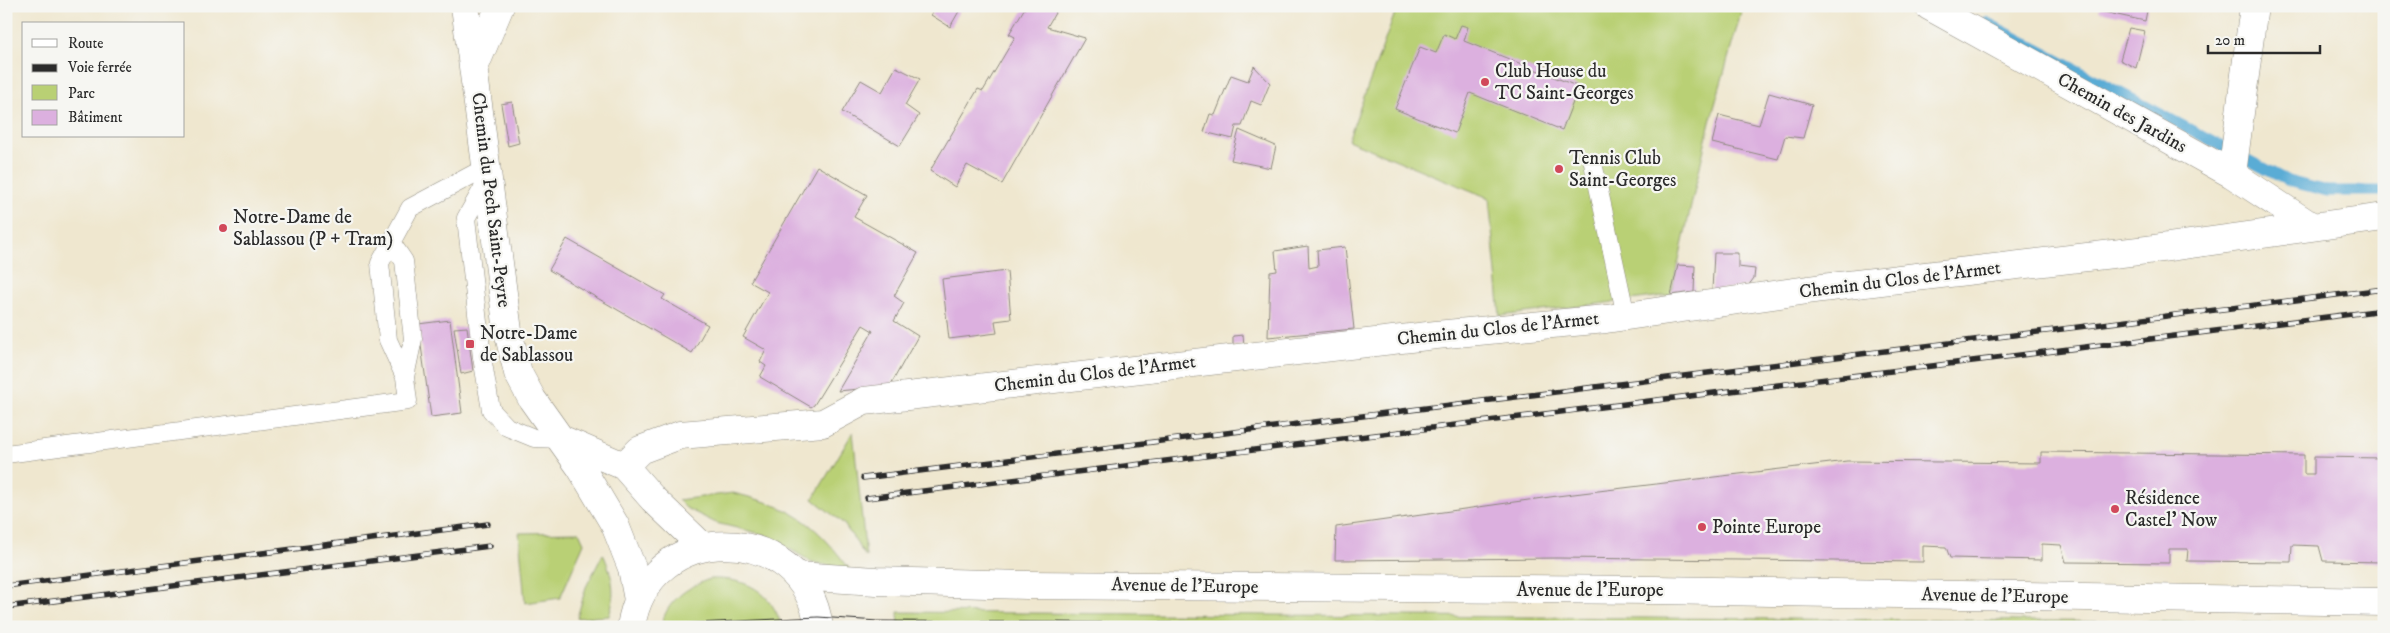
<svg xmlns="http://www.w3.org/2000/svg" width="2390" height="633" font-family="'IM FELL DW Pica',serif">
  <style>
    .green { fill: #b9d074; stroke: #727e50 }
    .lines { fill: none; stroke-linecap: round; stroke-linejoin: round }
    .stream { stroke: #5aacd5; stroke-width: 11 }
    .building { fill: #dcb0df }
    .lane-casing { stroke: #8d897d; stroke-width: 19 }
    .street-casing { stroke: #8d897d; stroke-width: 29 }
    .secondary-casing { stroke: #8d897d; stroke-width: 29 }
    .primary-casing { stroke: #8d897d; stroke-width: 29 }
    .lane { stroke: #fff; stroke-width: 18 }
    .street { stroke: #fff; stroke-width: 28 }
    .secondary { stroke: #fff; stroke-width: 28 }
    .primary { stroke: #fff; stroke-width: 28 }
    .tram { stroke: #2b2b2b; stroke-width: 1 }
    .rail-casing { stroke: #2b2b2b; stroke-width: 5.5 }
    .rail { stroke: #f6f6f2; stroke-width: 4; stroke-dasharray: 11; stroke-linecap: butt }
    .poi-dot { fill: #d1495b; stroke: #f6f6f2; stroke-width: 2 }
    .labels { text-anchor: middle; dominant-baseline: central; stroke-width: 4.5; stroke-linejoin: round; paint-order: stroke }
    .poi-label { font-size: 19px; fill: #2b2b2b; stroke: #f6f6f2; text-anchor: start }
    .street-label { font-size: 19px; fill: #2b2b2b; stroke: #f6f6f2 }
  </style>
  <rect width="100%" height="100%" fill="#f6f6f2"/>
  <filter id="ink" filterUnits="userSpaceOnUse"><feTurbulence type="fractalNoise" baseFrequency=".02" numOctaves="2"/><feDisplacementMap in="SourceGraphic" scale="10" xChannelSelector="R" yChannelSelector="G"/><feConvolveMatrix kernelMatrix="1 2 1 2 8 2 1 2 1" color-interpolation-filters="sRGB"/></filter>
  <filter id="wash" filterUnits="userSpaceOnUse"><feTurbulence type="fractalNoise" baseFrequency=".0096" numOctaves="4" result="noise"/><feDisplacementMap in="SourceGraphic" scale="20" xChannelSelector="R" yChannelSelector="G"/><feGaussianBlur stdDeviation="1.12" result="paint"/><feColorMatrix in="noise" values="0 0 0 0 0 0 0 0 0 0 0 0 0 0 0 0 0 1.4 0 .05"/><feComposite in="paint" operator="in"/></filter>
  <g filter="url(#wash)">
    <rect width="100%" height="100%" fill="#efe7cf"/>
    <path class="green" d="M1382,6H1743L1710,122L1671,295L1500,316L1489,198L1348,140L1395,13Z
      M853,432L866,557L844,524L813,499Z
      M733,493C793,507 814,521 851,571L812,562L766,535L716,523L686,508L678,500Z
      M579,532L584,543L560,598L525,603L519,533Z
      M603,554C613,575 616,595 609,616L577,618L586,587Z
      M710,579C746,578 771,590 782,627H661C666,601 687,587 710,579Z
      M898,612L2285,623L2384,627H899Z"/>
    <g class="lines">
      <path class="stream" d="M1986,22L2288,181L2327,191H2384"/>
    </g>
    <g id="blocks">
      <path class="building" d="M936,6H962L950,27L931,15Z
        M1026,6H1059L1047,27L1085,38L1002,184L967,165L955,187L930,171L978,89L983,91L1015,37L1009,34Z
        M2100,6H2148L2145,21L2099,11Z
        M1461,25L1468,27L1464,41L1579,87L1562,130L1470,93L1455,133L1395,109L1420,47L1436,53L1444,34L1455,39Z
        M2129,28L2145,31L2136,68L2120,60Z
        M1254,66L1270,83L1261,105L1251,101L1242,126H1236L1233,139L1204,132L1210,114L1215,115L1231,75L1248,81Z
        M896,67L920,79L905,105L919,115L900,146L842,112L861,80L882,92Z
        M1769,93L1812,105L1803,138L1785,136L1778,159L1712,143L1719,115L1759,125Z
        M512,102L519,143L508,146L501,104Z
        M1239,130L1276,146L1271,168L1231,160Z
        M817,166L867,195L854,217L918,253L894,296L904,303L894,321L918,336L890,386L838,391L873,331L863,325L814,405L811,407L760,377L766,366L760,362L766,350L743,337L768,292L750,282Z
        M567,239L665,295L662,299L708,325L692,353L549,270Z
        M1308,246L1309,268L1318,266L1317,250L1345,247L1354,329L1268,337L1270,272L1277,271L1275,251Z
        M1714,253H1738V267L1755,269L1754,278L1748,286L1712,290Z
        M1678,265L1695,266L1694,292L1671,295Z
        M1007,271L1011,319L995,321L997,333L949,339L942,279Z
        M450,320L462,413L431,417L418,324Z
        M467,327L473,371L461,374L454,328Z
        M1243,335L1244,345L1233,346V336Z
        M2041,452L2304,455V474H2314V457L2384,458V562L2323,561L2319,546L2292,545L2291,562L2187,561L2188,549H2169V563L2066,562L2061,545L2042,544V560L1950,558L1946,547L1923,546V562L1558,558L1335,560L1336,527L1557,496L1847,461L2041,463Z"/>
    </g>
  </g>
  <g filter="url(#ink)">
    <use href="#blocks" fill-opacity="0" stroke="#8d897d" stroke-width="1"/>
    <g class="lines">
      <defs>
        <path id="lane" d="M1593,163L1626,316
          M487,181L466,218L482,357L491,410L507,427L534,438L561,439
          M405,377L388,340L380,263L410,208L485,168
          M6,454L408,401L405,377L413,339L404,261L391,242"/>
        <path id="street" d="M1929,6L2232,174L2311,226
          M2232,174L2254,6
          M624,466L640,450L680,435L823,423L864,401L1436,335L1606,319L1822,288L2147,250L2384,217"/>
        <path id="secondary" d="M465,6L508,331L518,373L532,399L581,468L615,525L632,568L638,600
          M474,68L500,6
          M561,439L624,466L653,499L702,546"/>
        <path id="primary" d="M797,576L876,581L1027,585L1656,590L2384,602
          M631,627C647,518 804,518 819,627"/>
      </defs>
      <use href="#lane" class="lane-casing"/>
      <use href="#street" class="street-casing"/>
      <use href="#secondary" class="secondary-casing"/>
      <use href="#primary" class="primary-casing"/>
      <use href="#lane" class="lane"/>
      <use href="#street" class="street"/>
      <use href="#secondary" class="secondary"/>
      <use href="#primary" class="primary"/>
      <path class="tram" d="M617,627L818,617L878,621L1802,627"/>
      <defs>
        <path id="rail" d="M863,478L2384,289
          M867,498L2384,310
          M6,586L488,524
          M6,607L490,546"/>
      </defs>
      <use href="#rail" class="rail-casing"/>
      <use href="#rail" class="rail"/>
    </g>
  </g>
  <g class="poi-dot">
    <circle cx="1485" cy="82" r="5"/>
    <circle cx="1559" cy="169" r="5"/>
    <circle cx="223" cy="228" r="5"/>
    <rect x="465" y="339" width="10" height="10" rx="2.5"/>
    <circle cx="2115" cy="509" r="5"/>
    <circle cx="1702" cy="527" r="5"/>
  </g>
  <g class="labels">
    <g class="poi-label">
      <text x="1495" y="71">Club House du<tspan x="1495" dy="22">TC Saint-Georges</tspan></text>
      <text x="1569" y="158">Tennis Club<tspan x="1569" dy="22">Saint-Georges</tspan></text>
      <text x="233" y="217">Notre-Dame de<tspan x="233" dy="22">Sablassou (P + Tram)</tspan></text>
      <text x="480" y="333">Notre-Dame<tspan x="480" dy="22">de Sablassou</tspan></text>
      <text x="2125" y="498">Résidence<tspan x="2125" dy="22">Castel' Now</tspan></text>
      <text x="1712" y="527">Pointe Europe</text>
    </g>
    <g class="street-label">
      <text transform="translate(2122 113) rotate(29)">Chemin des Jardins</text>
      <text transform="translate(491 200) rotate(83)">Chemin du Pech Saint-Peyre</text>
      <text transform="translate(1900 280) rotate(-7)">Chemin du Clos de l'Armet</text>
      <text transform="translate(1498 329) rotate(-6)">Chemin du Clos de l'Armet</text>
      <text transform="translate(1095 374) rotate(-7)">Chemin du Clos de l'Armet</text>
      <text transform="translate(1185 586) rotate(1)">Avenue de l'Europe</text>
      <text x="1590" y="590">Avenue de l'Europe</text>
      <text transform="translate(1995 596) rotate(1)">Avenue de l'Europe</text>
    </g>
  </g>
  <rect width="2390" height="633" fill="none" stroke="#f6f6f2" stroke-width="25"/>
  <rect x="22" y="22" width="162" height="115" fill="#f6f6f2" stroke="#a5a5a2"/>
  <rect x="32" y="39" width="25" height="8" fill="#ffffff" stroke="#a5a5a2"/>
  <text x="68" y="48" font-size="15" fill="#2b2b2b">Route</text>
  <rect x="32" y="64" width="25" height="8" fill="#2b2b2b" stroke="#a5a5a2"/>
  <text x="68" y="72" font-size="15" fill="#2b2b2b">Voie ferrée</text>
  <rect x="32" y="85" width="25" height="15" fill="#b9d074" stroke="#a5a5a2"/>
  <text x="68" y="98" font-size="15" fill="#2b2b2b">Parc</text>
  <rect x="32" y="110" width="25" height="15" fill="#dcb0df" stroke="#a5a5a2"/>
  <text x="68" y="122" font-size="15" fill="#2b2b2b">Bâtiment</text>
  <path d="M2208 45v8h112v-8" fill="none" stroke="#2b2b2b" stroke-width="2.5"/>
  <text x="2215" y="45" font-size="15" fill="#2b2b2b" stroke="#f6f6f2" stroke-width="4" paint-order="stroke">20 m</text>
</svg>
